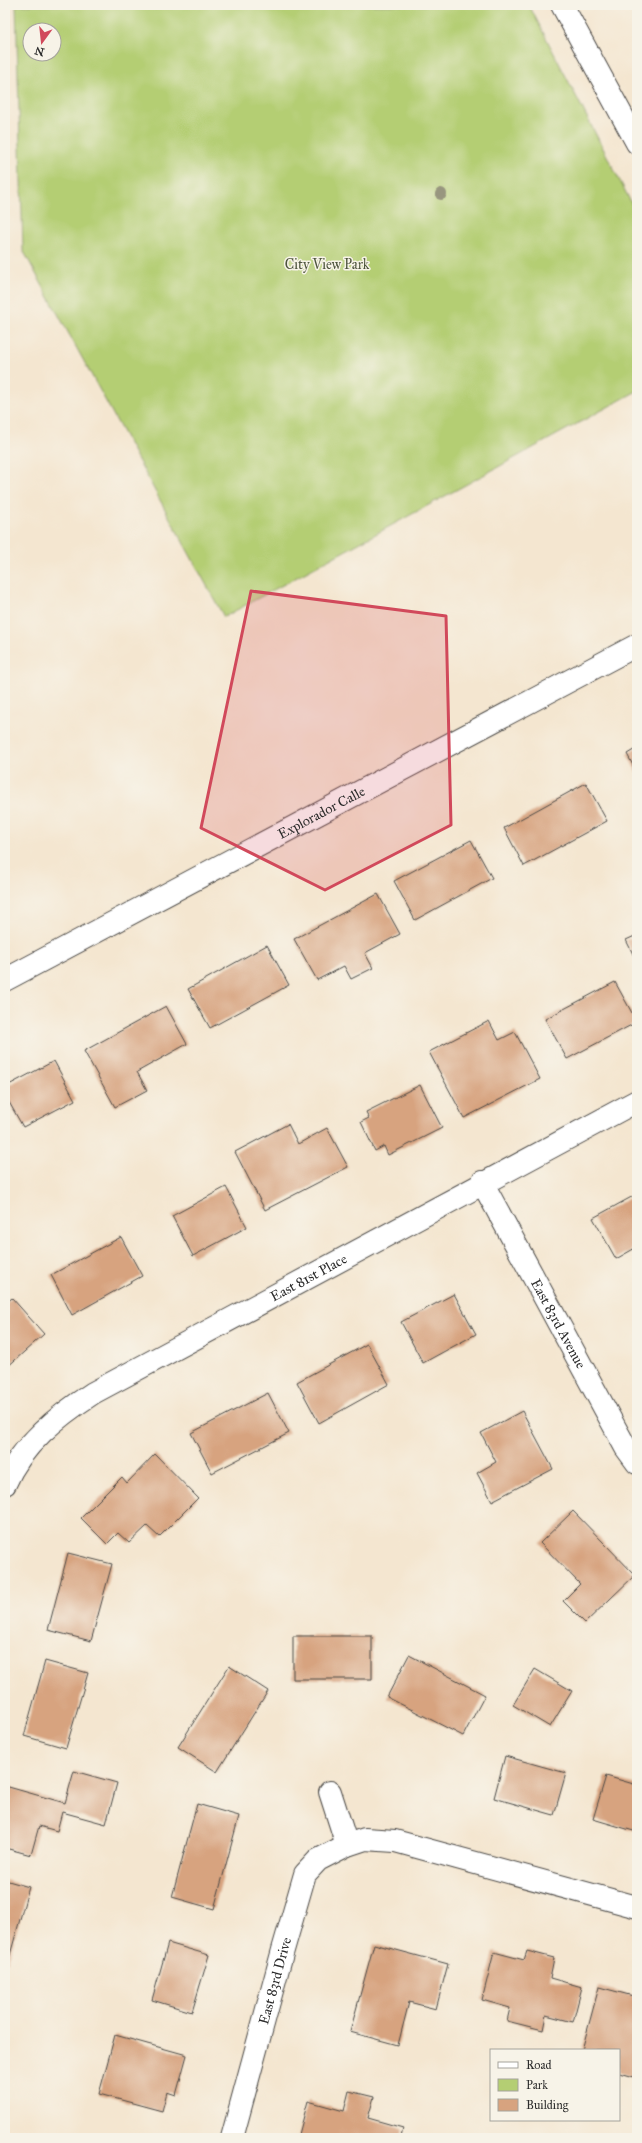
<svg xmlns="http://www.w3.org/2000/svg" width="642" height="2143" font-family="'IM FELL Great Primer',serif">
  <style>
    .green { fill: #b4ce73; stroke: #707c4f; fill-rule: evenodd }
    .building { fill: #d7a37f }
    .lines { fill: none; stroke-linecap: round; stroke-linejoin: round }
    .minor-casing { stroke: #494744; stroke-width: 24 }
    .minor { stroke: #fff; stroke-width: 22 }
    .tree { fill: #98967f }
    .marked { fill: #d1495b; fill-opacity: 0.2; stroke: #d1495b; stroke-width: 3; stroke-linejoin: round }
    .labels { text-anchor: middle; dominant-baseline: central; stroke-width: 3; stroke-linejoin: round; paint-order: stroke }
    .park-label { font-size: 14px; fill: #4d543d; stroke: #f7f3e8 }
    .street-label { font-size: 14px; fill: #2b2b2b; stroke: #f7f3e8 }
  </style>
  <rect width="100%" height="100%" fill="#f7f3e8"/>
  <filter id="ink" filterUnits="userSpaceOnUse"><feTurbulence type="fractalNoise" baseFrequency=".025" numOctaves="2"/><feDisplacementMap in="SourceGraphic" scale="8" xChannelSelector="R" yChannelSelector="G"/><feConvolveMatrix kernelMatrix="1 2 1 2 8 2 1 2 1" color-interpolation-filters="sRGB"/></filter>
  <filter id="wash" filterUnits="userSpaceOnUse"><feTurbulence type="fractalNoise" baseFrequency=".012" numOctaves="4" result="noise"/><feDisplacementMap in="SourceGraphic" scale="16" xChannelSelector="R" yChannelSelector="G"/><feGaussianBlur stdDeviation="0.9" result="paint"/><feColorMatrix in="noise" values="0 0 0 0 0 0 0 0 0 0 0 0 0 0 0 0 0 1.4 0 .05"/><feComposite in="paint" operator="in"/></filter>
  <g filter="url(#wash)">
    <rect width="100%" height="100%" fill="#f4e6d0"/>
    <path class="green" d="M16,5H529L637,214V391L224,617L23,250ZM30,30H54V54H30Z"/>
    <g id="blocks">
      <path class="building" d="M637,748V773L627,754Z
        M586,783L607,821L524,866L504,828Z
        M471,840L492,878L415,920L394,881Z
        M378,894L400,934L365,953L373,968L351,979L344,966L317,980L294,939Z
        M637,935V962L626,940Z
        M267,945L289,985L210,1028L188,989Z
        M615,982L637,1022L567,1059L545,1019Z
        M166,1006L187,1044L137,1072L147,1090L115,1107L84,1051Z
        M489,1021L499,1040L515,1032L540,1079L464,1118L429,1052Z
        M54,1061L75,1100L23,1127L5,1095V1087Z
        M420,1085L442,1128L388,1155L384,1146L375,1151L361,1122L369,1118L366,1112Z
        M288,1124L298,1144L327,1128L348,1167L265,1210L235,1152Z
        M226,1187L247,1227L193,1256L172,1216Z
        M637,1194V1247L616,1259L593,1218Z
        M121,1237L142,1276L72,1315L51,1275Z
        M454,1294L476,1334L423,1363L401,1322Z
        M12,1298L44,1334L5,1369V1304Z
        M367,1344L389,1384L319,1423L297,1382Z
        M268,1393L289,1433L212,1473L191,1433Z
        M522,1411L553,1469L492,1501L477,1473L496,1462L481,1433Z
        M155,1454L198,1498L159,1537L147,1526L129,1543L118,1533L107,1544L81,1518L122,1477L127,1483Z
        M573,1511L635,1575L585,1623L563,1601L580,1584L540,1543Z
        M68,1553L112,1564L91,1641L48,1630Z
        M293,1636H372V1679H293Z
        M409,1655L485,1695L463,1736L387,1697Z
        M45,1661L88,1673L66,1748L24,1736Z
        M229,1666L268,1691L217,1772L178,1747Z
        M535,1669L572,1691L550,1727L513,1705Z
        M505,1756L566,1773L554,1815L494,1798Z
        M74,1771L117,1783L106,1824L62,1812L57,1831L39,1826L31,1855L5,1848V1786L65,1803Z
        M606,1776L637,1785V1832L593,1819Z
        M197,1804L239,1816L214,1909L172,1897Z
        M5,1880L29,1887L8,1962L5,1961Z
        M168,1943L209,1955L192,2012L152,2000Z
        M374,1944L448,1964L436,2009L409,2002L398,2045L350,2032Z
        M527,1951L554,1958L550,1978L582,1987L573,2022L546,2015L543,2030L507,2021L510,2008L482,2000L494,1952L524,1960Z
        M599,1987L637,1997V2078L619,2073V2050H582Z
        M115,2035L187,2055L176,2095L167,2092L162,2111L99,2094Z
        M349,2091L374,2097L368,2118L403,2128L401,2138H298L308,2101L344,2111Z"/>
    </g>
  </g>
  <g filter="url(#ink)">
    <use href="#blocks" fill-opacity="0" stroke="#494744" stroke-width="1"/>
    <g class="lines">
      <defs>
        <g id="minor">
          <path d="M562,5L637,143"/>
          <path id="s1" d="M5,980L637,645"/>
          <path id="s2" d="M482,1182L626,1448L637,1463"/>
          <path id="s3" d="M5,1484C22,1444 58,1416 93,1393L637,1101"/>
          <path d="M330,1792L347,1845"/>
          <path id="s4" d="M232,2138L283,1950L305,1874L318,1860L347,1845L365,1839L395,1841L637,1907"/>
        </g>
      </defs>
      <use href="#minor" class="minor-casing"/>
      <use href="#minor" class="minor"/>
    </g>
    <circle class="tree" cx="441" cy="194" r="6"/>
  </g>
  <path class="marked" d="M251,591L446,616L451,825L325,890L201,828Z"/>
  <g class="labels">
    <g class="park-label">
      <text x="327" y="264">City View Park</text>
    </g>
    <g class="street-label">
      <text stroke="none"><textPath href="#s1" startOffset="358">Explorador Calle</textPath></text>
      <text stroke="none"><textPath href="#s3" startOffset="373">East 81st Place</textPath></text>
      <text stroke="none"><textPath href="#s2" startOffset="161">East 83rd Avenue</textPath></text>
      <text stroke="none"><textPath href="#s4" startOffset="163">East 83rd Drive</textPath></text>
    </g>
  </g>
  <rect width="642" height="2143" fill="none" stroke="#f7f3e8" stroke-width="20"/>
  <rect x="490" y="2049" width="130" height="72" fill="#f7f3e8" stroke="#a5a39c"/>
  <rect x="498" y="2062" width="20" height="6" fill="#ffffff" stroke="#a5a39c"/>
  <text x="526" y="2069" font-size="12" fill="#2b2b2b">Road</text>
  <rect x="498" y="2079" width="20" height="12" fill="#b4ce73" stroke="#a5a39c"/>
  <text x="526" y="2089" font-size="12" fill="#2b2b2b">Park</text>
  <rect x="498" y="2099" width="20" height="12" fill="#d7a37f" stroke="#a5a39c"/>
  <text x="526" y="2109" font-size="12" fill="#2b2b2b">Building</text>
  <g transform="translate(42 42) rotate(195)"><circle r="19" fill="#f7f3e8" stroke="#a5a39c"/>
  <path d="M0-3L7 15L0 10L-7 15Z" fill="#d1495b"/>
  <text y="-6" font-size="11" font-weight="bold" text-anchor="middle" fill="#2b2b2b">N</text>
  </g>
</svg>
